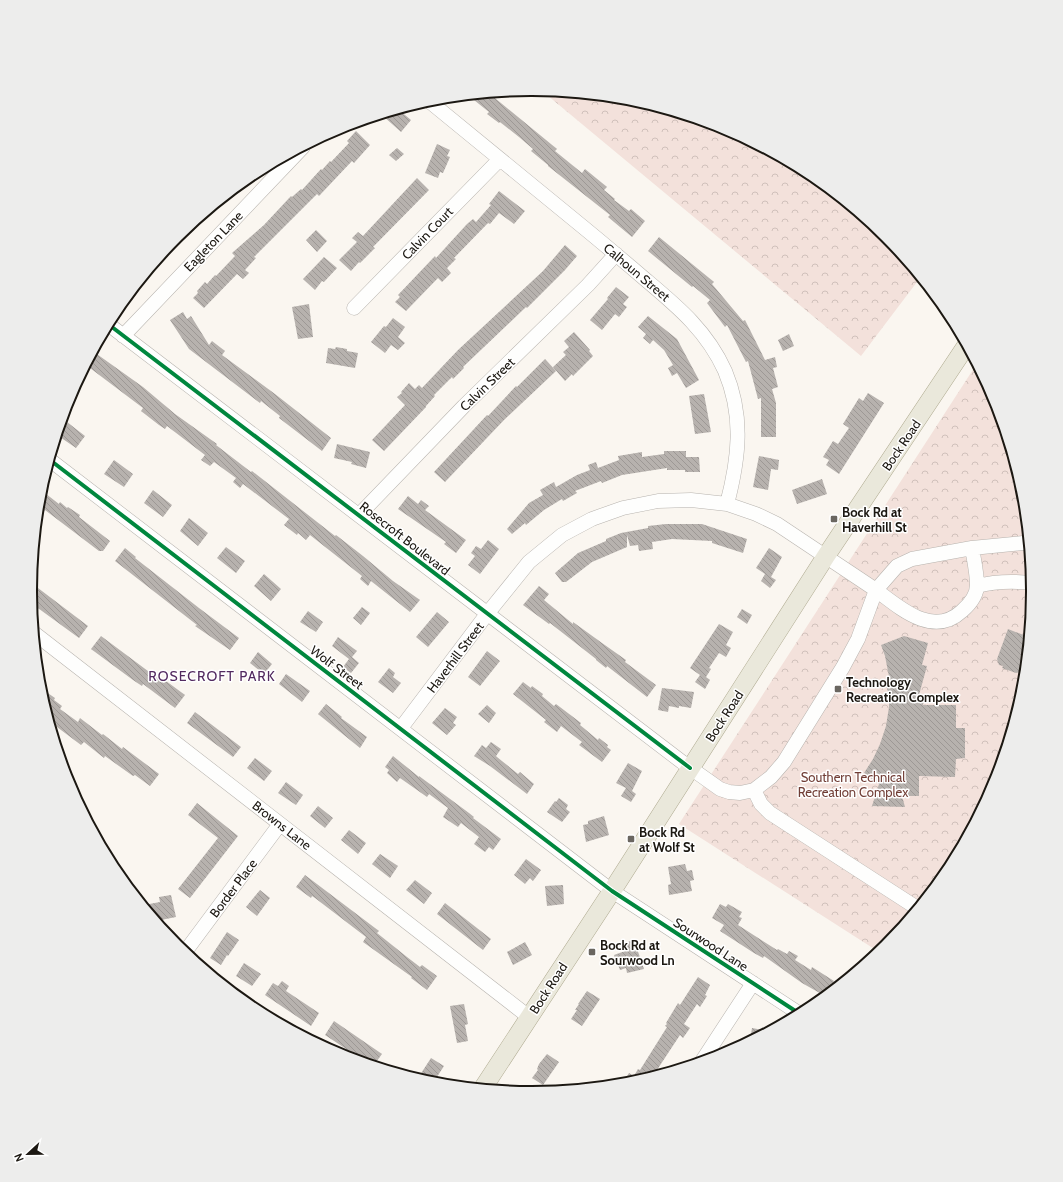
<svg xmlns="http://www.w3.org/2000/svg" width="1063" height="1182" font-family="Cabin,sans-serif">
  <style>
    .park { fill: url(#park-crowns) }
    .building { fill: url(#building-back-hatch) }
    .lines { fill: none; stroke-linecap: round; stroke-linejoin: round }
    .minor-casing { stroke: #b7b3ae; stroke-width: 15 }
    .major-casing { stroke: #aea98f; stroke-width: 19 }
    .minor { stroke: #fefefd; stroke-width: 14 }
    .major { stroke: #eae8db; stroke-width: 18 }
    .cycleway-casing { stroke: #fff; stroke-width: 6 }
    .cycleway { stroke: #00873e; stroke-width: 4 }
    .poi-dot { fill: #6a6660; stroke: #fff; stroke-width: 1.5 }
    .labels { text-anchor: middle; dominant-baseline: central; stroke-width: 3; stroke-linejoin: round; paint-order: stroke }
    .street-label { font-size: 13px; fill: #1c1812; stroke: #fff }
    .poi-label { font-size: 13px; font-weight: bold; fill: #1c1812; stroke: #fff; text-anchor: start }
    .park-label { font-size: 13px; fill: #713e36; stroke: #fff }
    .neighbourhood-label { font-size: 14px; letter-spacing: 1px; fill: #522a60; stroke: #fff }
    .rim { fill: none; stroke: #1c1812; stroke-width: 2 }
  </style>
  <defs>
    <pattern id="park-crowns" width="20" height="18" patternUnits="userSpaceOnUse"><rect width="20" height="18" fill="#f3e1db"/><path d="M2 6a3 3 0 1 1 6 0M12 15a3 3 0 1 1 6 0" fill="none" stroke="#d0c0bb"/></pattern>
    <pattern id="building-back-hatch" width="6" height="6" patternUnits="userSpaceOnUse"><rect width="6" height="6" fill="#b7b2ae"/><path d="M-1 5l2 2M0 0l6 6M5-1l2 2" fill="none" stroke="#9d9895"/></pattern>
  </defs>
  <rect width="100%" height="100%" fill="#faf6f0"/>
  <path class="park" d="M541,90L630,99L724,128L810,174L886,237L920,278L861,356Z
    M976,365L995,399L1023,493L1033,591L1023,689L995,783L948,870L886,946L879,952L679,824Z"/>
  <path class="building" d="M490,94L557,149L555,151L582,173L585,169L607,187L604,190L615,199L614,200L629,211L631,209L645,221L632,237L608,217L610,215L548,166V165L531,151L533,149L519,137L500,122L499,123L487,114L489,112L469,96Z
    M399,110L411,120L401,132L382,115Z
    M356,131L370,145L354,163L352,161L319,196L317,194L254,257L256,258L245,270L249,273L243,279L237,274L204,308L193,298L198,293L197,291L205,282L207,284L215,275L216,276L235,256L232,253L264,225L291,196L292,197L301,189L302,190L321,169L322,170L330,161L331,162L349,143L347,141Z
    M437,144L450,150L447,156L450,157L443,173L440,172L438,178L425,173Z
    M397,148L404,154L396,161L389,155Z
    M417,178L429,190L373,247L375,248L360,263L359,262L351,271L339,260L357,242L352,238L358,232L363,236Z
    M499,191L525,211L514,224L499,213L490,224L488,223L454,258L456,259L447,268L451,273L442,282L438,278L406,311L395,302L400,297L398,295L435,256L436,258L467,224L473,219L476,222L491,205L489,204Z
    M316,230L327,241L317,252L306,240Z
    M659,237L714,282L712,284L743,321L745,320L765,360L775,357L777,367L773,368L778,387L772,389L776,403V437H761V398L758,399L748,361L746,362L727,325L725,327L707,303L710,300L693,286L692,287L648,251Z
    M565,245L577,256L565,270L527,308L526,307L463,367L464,368L453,379L452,377L434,395L435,396L426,406V407L384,451L372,440L405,405L397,397L402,393L401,392L409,383L415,389L419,385L422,388L458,350L543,271Z
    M324,257L337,268L324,282L322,281L315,290L303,279Z
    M616,287L629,297L623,304L627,307L619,317L615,314L602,330L590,320L608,299L607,298Z
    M309,304L313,337L298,339L292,307Z
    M183,312L187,319L191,316L209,345L212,341L225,351L222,355L275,394L331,438L322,451L279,418L280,416L261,401L260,403L189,349L170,320Z
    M648,316L677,339L699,380L686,388L677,373L672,376L668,368L673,365L664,350L653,340L650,344L643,338L646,334L638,327Z
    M393,318L405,327L398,337L405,343L398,350L391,345L385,353L371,342L384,326L386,327Z
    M574,332L590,350L589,351L593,356L573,376L572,374L565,381L553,367L566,355L563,352L569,347L564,341Z
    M789,334L794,346L783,351L778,340Z
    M336,347L347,349V351L358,353L355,368L326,363L328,348L335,349Z
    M94,352L143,387L175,414L217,444L216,445L251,472L252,471L335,536L336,535L363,556L393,581L420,600L410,612L371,581L368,586L360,579L362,576L310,535L306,540L298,533L297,535L284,525L289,519L243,484L240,488L233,482L236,478L214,462L210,466L201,460L205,455L167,426L165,429L159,425L141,411L143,408L86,365Z
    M545,359L556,371L504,420L445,482L434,472L487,415L488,416L516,386L517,387Z
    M868,393L884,403L839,474L826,465L829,460L823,457L833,441L838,444L849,428L843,424L859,398L863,401Z
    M704,394L711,432L695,434L689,396Z
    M67,422L85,436L76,448L57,435Z
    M337,444L370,452L366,468L351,464L352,462L334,458Z
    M664,451H686V457H699L700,472H685V470H667V468L622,475L602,483L601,481L575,491L577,493L563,501L562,499L544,510L526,525L525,523L512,534L507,529L529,503L543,495L540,490L554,482L556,487L577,475L590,470L588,465L596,462L598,468L619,460L618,456L642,452V457L664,454Z
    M759,456L779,460L778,470L771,469L768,490L753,487Z
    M114,460L133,474L124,487L104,474Z
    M822,479L827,494L797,504L792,490Z
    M41,490L59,504L60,502L67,508L68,507L80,515L79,517L110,541L103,551H99L45,510L37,522Z
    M153,490L172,505L163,517L144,503Z
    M408,496L418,504L421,500L429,506L425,510L466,540L456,553L444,544L446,542L398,509Z
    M189,518L208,533L198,546L180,531Z
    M666,524H702L747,539L743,553L712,543V541L672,539L652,542L653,549L639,551L638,545L630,546L627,535V547L592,562L566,582H562L555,573L578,553L606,541V539L621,533L648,528V526Z
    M488,540L499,549L480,574L468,565L475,556L471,553L476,546L481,549Z
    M226,547L245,561L236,573L217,558Z
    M125,548L136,557L135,558L199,608L239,638L230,650L195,626L197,625L115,561Z
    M769,548L782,557L771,577L776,580L770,588L761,581L765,574L756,568Z
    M264,574L281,589L271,601L254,586Z
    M539,586L549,594L544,600L573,624V622L602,643L626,660L625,662L656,685L647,697L607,666L606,668L596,660V659L550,623L549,624L523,605Z
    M38,588L88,626L79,638L31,603V597Z
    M362,607L370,613L361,625L353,618Z
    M742,609L752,615L747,624L737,617Z
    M308,611L323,622L316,632L300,622Z
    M437,612L449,622L428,647L416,637Z
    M719,624L733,632L726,645L731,648L726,657L719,653L709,668L711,669L706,677L710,680L705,689L695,682L700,675L690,668Z
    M1008,629L1026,636L1025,640L1028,641L1025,671L1016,673L1002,668L1003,666L999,665L997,659Z
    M101,636L164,683L166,681L185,695L175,708L143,684L142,686L133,680L91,649Z
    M904,636L928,643L922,665L927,666L919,695L925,696L923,705H956V728H965V758L956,759L955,777L919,776V796H902L905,807L872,806L879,784L864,773L873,759L880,744L886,726L889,707V695L886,685L891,687L885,656L881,645Z
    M338,637L357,651L352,657L359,663L351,673L343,667L349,659L332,646Z
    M487,651L500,661L480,686L468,677Z
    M258,652L272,664L264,674L250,663Z
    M389,668L395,673L393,677L401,683L393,693L378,682Z
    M286,674L310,691L302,702L279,684Z
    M523,682L531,688L532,686L543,694L542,696L554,706L556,704L581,723L580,725L598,740L599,738L608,745L607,747L611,750L602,762L579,745L582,742L561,726L557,732L544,722L546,720L513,694Z
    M39,687L55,698L54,700L62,706L60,709L78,722L80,718L102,735L103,734L122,749L123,747L159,774L150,786L135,775L133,776L105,756L104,758L84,742L81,745L49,721Z
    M662,688L694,692L691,708L679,706V708L669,706L668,712L658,710Z
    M326,704L342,717L341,718L367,737L360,748L318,714Z
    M487,705L496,713L489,723L478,714Z
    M445,708L457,717L453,723L456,725L447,735L432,723Z
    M195,712L241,747L233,757L187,723Z
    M491,742L501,749L496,756L497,757L518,774L520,772L534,784L527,794L490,766L474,756L482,745L486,748Z
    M393,756L419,777V776L469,813L474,817L473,818L501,839L493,850L489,847L485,852L474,844L479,837L461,823L458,827L443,817L448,808L429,794L427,797L400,778L397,782L387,773L389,770L385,767Z
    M255,758L272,771L264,781L247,768Z
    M628,763L642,771L632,791L636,794L631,802L621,796L626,788L616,783Z
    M286,782L303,795L296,805L278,793Z
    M559,798L568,805L566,809L570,812L562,822L547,812L555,801L556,802Z
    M197,803L238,836L190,898L178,889L218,838L188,815Z
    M318,806L333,818L325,828L310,816Z
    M604,816L609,835L586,842L583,825L588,824V821Z
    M349,830L366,843L358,854L341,840Z
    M380,854L398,866L390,878L372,864Z
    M526,859L541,870L533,881L530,878L525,884L514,875Z
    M685,864L687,871L692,870L694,880L690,881L692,891L669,895L668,885L671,884L668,867Z
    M305,875L379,931L377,933L407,957L420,967L422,965L437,976L427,990L411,978L412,977L363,942L366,937L315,898L312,896L311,898L296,887Z
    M415,880L432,893L424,904L406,890Z
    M563,885L564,904L547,906L545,886Z
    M260,890L270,898L257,916L246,907Z
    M171,895L176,917L156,921L144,905L160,902L159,897Z
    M445,903L491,939L483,950L437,914Z
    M720,904L726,907L728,904L742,912L739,917L742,918L738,925L777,950L778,949L787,954L789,951L798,956L795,960L811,970L812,967L834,981L825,996L802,983L764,956L763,958L754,953L720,931L724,925L712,918Z
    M227,932L239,940L228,956L227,955L221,965L210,958Z
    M634,940L644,969L627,973L626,968L620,970L614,955L628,950L625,943Z
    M525,942L532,955L513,965L507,952Z
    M244,963L261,974L252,986L236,976Z
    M698,977L710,985L705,995L707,996L700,1007L697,1004L684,1024L690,1028L683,1038L680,1035L653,1076L629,1083L622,1084L629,1073L634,1076L638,1069L640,1070L667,1027L665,1026L667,1024L666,1023L678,1003L680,1005Z
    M282,981L289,986L286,991L319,1013L311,1026L265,995L273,983L278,986Z
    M587,991L600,999L582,1026L571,1019L577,1010H575L579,1004H578Z
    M464,1004L468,1024L465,1025L468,1041L457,1043L450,1006Z
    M334,1021L382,1054L374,1065L366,1062L325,1035Z
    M752,1028L768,1031L750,1040Z
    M547,1054L559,1062L543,1085L532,1078L538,1070L537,1069L539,1064Z
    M431,1058L444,1066L433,1083L418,1078Z"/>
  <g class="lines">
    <defs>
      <path id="minor" d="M429,101C480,143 532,185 583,227C605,245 625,262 646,280C678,307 707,331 725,371C744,416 739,458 727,504
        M354,308L500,159
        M108,324L682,762L720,789L729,792L740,793L754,790L771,777L784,762L843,667L858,639L876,590L777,524L756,514L727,504L691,500L658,501L623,508L592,519L562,535L529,562L487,614L401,728
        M123,336L303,147
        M50,460L612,891L800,1014
        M359,515L464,406L588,285L616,254
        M972,548C974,560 977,573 977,585C977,596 970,604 962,611C933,638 900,608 876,590L897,566L912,559Z
        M972,548L1023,543L1028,544
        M977,586C996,581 1013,581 1032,583
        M34,633L529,1017
        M754,790L761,804L770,813L917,908
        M185,952L280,824
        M702,1061L753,983"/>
      <path id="major" d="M483,1088L612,891L826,556L966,346"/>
    </defs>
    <use href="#minor" class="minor-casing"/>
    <use href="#major" class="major-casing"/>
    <use href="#minor" class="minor"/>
    <use href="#major" class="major"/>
    <defs>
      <path id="cycleway" d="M108,324L690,768
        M50,460L612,891L800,1014"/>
    </defs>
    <use href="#cycleway" class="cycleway-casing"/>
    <use href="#cycleway" class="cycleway"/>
  </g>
  <g class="poi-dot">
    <rect x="830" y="515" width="8" height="8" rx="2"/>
    <rect x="834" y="685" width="8" height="8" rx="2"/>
    <rect x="627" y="835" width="8" height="8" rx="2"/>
    <rect x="588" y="948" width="8" height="8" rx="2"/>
  </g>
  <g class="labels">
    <g class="street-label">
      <text transform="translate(427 233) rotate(-46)">Calvin Court</text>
      <text transform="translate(213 241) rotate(-46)">Eagleton Lane</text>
      <text transform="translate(637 272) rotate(40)">Calhoun Street</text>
      <text transform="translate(487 384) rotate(-44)">Calvin Street</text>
      <text transform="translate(901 445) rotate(-56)">Bock Road</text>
      <text transform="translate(405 538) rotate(38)">Rosecroft Boulevard</text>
      <text transform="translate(455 657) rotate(-53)">Haverhill Street</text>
      <text transform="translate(337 667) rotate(37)">Wolf Street</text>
      <text transform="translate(724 716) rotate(-57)">Bock Road</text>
      <text transform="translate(282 825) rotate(38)">Browns Lane</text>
      <text transform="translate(233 888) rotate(-53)">Border Place</text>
      <text transform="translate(711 944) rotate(33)">Sourwood Lane</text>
      <text transform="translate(548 988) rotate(-57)">Bock Road</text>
    </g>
    <g class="poi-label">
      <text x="842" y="512">Bock Rd at<tspan x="842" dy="15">Haverhill St</tspan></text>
      <text x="846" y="682">Technology<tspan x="846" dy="15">Recreation Complex</tspan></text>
      <text x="639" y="832">Bock Rd<tspan x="639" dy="15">at Wolf St</tspan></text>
      <text x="600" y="945">Bock Rd at<tspan x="600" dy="15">Sourwood Ln</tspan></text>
    </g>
    <g class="park-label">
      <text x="853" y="777">Southern Technical<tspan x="853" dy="15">Recreation Complex</tspan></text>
    </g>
    <g class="neighbourhood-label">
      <text x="212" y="676">ROSECROFT PARK</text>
    </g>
  </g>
  <path d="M0 0H1063V1182H0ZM531 96H532A494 494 0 0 1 1026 590V592A494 494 0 0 1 532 1086H531A494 494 0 0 1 37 592V590A494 494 0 0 1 531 96Z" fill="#ededec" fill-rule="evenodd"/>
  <path class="rim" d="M531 96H532A494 494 0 0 1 1026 590V592A494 494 0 0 1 532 1086H531A494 494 0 0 1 37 592V590A494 494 0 0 1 531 96Z"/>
  <g transform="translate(28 1154) rotate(248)" stroke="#ffffff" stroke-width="3" paint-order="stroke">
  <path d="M0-3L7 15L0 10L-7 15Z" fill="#1c1812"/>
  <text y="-6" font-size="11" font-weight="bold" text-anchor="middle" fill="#1c1812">N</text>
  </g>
</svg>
